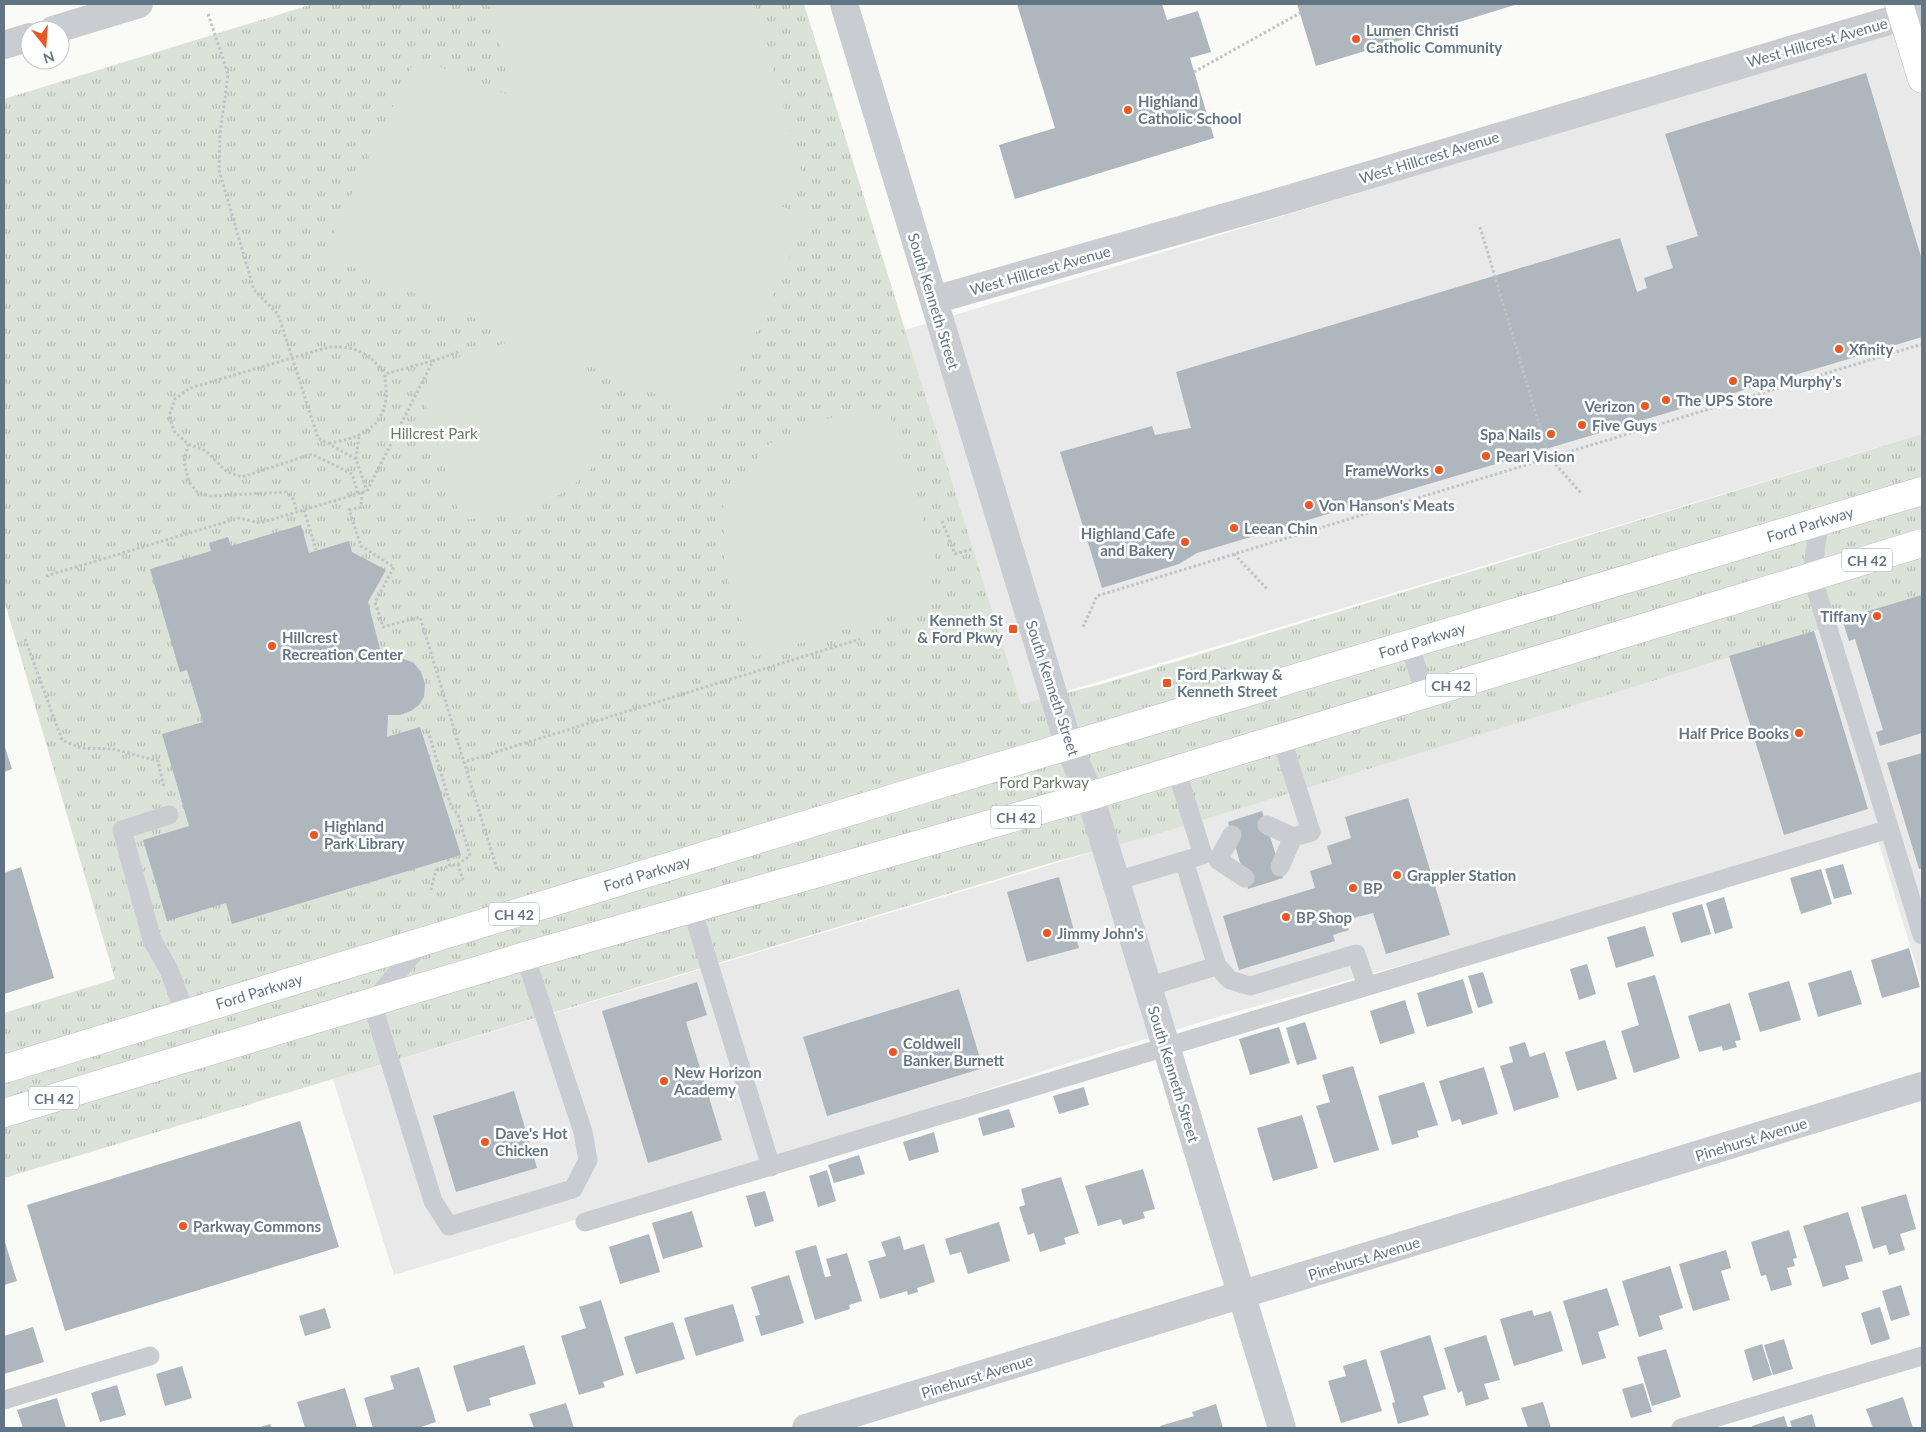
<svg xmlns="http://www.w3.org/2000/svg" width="1926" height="1432" font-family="Lato,sans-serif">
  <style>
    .built { fill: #e8e9e8 }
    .park { fill: url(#park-tufts) }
    .pitch { fill: #dbe2d8 }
    .building { fill: #adb7bd }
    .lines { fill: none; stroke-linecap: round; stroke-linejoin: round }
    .secondary-casing { stroke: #b9bfc4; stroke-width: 29 }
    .primary-casing { stroke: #babec2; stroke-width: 29 }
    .path { stroke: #c0c3c5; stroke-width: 3; stroke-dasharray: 2.5 2.5; stroke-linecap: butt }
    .service { stroke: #c9cdd1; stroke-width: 19 }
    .minor { stroke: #c9cdd1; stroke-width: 28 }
    .secondary { stroke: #fff; stroke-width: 28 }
    .primary { stroke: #fff; stroke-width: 28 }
    .poi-dot { fill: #f1551f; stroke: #fff; stroke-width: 2 }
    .labels { text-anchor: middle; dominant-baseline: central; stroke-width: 5; stroke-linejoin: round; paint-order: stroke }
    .shield { fill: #fff; stroke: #919eaa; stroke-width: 1 }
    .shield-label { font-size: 14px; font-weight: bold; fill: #627585 }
    .poi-label { font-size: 15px; font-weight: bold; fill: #627585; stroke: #fff; text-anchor: start }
    .street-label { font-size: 15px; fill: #627585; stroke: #fff }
    .park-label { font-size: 15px; fill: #667b62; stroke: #fff }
  </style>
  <defs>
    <pattern id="park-tufts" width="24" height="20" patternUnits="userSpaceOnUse" patternTransform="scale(1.25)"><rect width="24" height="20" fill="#dbe2d8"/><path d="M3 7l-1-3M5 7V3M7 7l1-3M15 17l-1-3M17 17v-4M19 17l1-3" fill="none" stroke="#b5bcb5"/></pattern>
  </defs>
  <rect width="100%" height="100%" fill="#fafaf7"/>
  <path class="built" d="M1922,23V434L1021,705L905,330Z
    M1922,599V985L1873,824L1452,951L1207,1020L1055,1067L815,1147L394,1275L333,1079L997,881Z"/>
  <path class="park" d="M313,4H804L1021,704L1102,684L1922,434V598L1157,834L1047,864L4,1178V1013L115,979L4,600V99Z"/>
  <path class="pitch" d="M494,4H755L806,187L766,200L808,217L717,419L586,365L599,402L598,436L591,469L572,486L550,501L503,516L461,520L422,394L438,364L522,338L323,255L416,57L514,97L489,5Z
    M888,409L938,566L922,606L754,657L725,573L723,499L770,443L830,418Z"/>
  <path class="building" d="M1017,4H1162L1167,20L1198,11L1211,52L1190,58L1214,138L1015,199L999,145L1055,128Z
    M1297,4H1518L1316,66Z
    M1866,73L1922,260V337L1197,553L1179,564L1102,588L1060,452L1152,426L1155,435L1191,428L1176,372L1620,238L1637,292L1647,288L1644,278L1673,268L1666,246L1698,236L1665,134Z
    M301,525L309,553L349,541L352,552L386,570L368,602L383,661L393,657L404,659L414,663L421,672L425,684L424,697L419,705L411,711L400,715H388L387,737L420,727L461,855L232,924L226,903L167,921L143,840L189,826L162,734L203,722L187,670L180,672L150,569L211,551L209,543L228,537L231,546Z
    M1922,595V733L1880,746L1876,732L1883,730L1855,639L1849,641L1842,619Z
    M1814,631L1868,809L1784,835L1729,656Z
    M4,744L12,769L4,772Z
    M1922,753V868L1919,869L1887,763Z
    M1408,798L1450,935L1386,954L1373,913L1346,920L1349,930L1333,935L1335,941L1239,970L1223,916L1315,888L1310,871L1332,864L1327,846L1351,838L1345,817Z
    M1262,811L1283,878L1248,889L1228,822Z
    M1843,864L1852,894L1834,899L1825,869Z
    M21,867L54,978L4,994V873Z
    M1821,869L1832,904L1801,914L1790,878Z
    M1059,877L1079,948L1027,962L1007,892Z
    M1724,897L1733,928L1715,934L1706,903Z
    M1702,904L1711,934L1681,943L1672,913Z
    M1645,926L1654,956L1616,968L1607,937Z
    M1909,948L1920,987L1882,998L1871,960Z
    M1587,964L1596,994L1579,1000L1570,969Z
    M1851,970L1862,1004L1818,1017L1808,983Z
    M1483,972L1493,1003L1478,1008L1468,976Z
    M1655,975L1680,1058L1634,1073L1621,1031L1639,1025L1627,983Z
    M1463,979L1473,1013L1427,1027L1417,993Z
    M1789,981L1801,1020L1760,1032L1748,993Z
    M697,982L707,1015L686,1022L722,1140L648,1163L602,1011Z
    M959,989L983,1068L827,1116L803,1037Z
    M1405,1000L1415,1033L1380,1044L1370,1011Z
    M1730,1003L1741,1040L1735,1041L1737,1047L1723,1051L1722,1046L1699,1052L1688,1016Z
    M1305,1022L1317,1059L1297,1065L1286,1028Z
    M1279,1027L1290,1063L1250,1075L1239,1039Z
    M1605,1040L1617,1079L1577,1091L1565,1052Z
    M1525,1042L1530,1057L1545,1052L1559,1097L1514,1111L1500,1066L1513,1062L1509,1047Z
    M1353,1066L1379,1150L1334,1163L1316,1106L1330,1102L1322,1075Z
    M1484,1067L1498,1114L1462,1125L1460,1119L1452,1122L1439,1081Z
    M1424,1082L1438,1125L1417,1131L1419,1137L1392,1145L1378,1096Z
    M1084,1087L1089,1105L1059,1114L1053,1096Z
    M514,1091L537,1168L456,1192L433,1116Z
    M1009,1109L1015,1127L983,1136L978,1118Z
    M1302,1115L1318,1168L1273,1181L1257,1128Z
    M300,1121L339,1247L65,1331L27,1205Z
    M934,1132L939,1152L909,1161L903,1142Z
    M859,1155L865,1174L834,1183L828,1165Z
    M1143,1169L1155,1209L1143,1212L1145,1218L1123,1225L1121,1219L1098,1226L1085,1186Z
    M827,1170L836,1201L818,1207L809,1176Z
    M1061,1177L1079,1233L1064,1238L1066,1244L1040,1252L1034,1233L1028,1235L1019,1207L1025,1205L1021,1189Z
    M765,1191L774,1221L755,1227L746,1196Z
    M1906,1194L1916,1229L1900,1234L1905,1250L1889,1255L1886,1245L1873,1249L1861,1207Z
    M692,1211L703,1247L663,1259L652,1223Z
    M1848,1212L1863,1261L1845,1266L1849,1279L1823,1287L1803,1226Z
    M999,1222L1010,1261L968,1274L961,1252L950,1255L945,1239Z
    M1789,1230L1797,1258L1793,1259L1795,1266L1787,1268L1792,1285L1771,1291L1766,1275L1761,1276L1751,1242Z
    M649,1234L660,1272L620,1284L609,1247Z
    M900,1236L904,1250L924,1244L935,1282L917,1288L918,1292L908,1295L907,1291L880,1299L868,1261L886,1256L881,1242Z
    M4,1239L17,1281L4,1285Z
    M816,1245L825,1277L831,1276L826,1259L847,1253L862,1301L849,1305L850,1309L815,1320L795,1251Z
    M1726,1250L1731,1268L1721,1271L1730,1300L1693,1311L1679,1264Z
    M1670,1266L1683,1308L1659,1316L1663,1329L1639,1337L1622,1281Z
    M789,1275L804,1323L761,1336L755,1316L760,1315L751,1287Z
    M1901,1285L1910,1315L1891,1321L1882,1291Z
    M1607,1288L1619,1325L1598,1332L1606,1358L1582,1365L1563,1301Z
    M601,1300L624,1375L603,1382L605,1387L579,1395L561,1336L586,1328L579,1307Z
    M733,1304L744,1341L696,1356L684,1318Z
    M1880,1307L1890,1339L1871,1345L1861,1313Z
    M325,1308L331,1328L305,1336L299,1316Z
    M1532,1310L1534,1316L1551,1311L1563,1351L1514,1366L1500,1319Z
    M673,1322L685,1359L636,1374L624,1337Z
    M33,1327L44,1362L4,1374V1336Z
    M1430,1335L1446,1389L1423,1396L1429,1415L1398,1424L1392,1403L1395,1402L1380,1351Z
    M1486,1335L1500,1380L1484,1384L1489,1399L1466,1406L1462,1391L1458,1393L1444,1348Z
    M1784,1339L1793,1369L1773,1375L1764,1345Z
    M1762,1344L1772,1375L1753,1381L1744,1350Z
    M524,1345L536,1384L489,1398L491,1405L467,1412L453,1366Z
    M1666,1349L1681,1397L1652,1406L1637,1357Z
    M1366,1359L1382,1411L1341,1423L1328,1381L1346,1376L1343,1366Z
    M182,1366L192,1398L165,1406L156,1374Z
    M419,1367L436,1422L418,1428H373L364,1398L394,1389L390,1376Z
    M1643,1383L1652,1412L1631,1418L1622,1389Z
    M117,1385L126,1415L100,1422L91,1393Z
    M345,1388L357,1428H305L297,1402Z
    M1903,1397L1913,1428H1873L1866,1409Z
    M57,1398L66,1428H23L17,1410Z
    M1543,1402L1551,1428H1528L1521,1408Z
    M566,1403L574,1428H534L529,1414Z
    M1216,1404L1223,1428H1161L1160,1426L1194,1416L1192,1412Z
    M1812,1414L1816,1428H1792L1790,1421Z
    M1784,1416L1788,1428H1752V1426Z
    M270,1424L272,1428H257Z"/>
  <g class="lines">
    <defs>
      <path id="secondary" d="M1899,4L1922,79"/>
      <path id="primary" d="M4,1069L940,784L1922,491
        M4,1113L525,956L1090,796L1922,543"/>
    </defs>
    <use href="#secondary" class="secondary-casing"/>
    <use href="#primary" class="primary-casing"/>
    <path class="path" d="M208,14L228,74L220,134L219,170L254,290L278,314L318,438L356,459L367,491
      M1194,72L1300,13
      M1480,227L1549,457L1581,493
      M329,443C355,439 383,430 386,398C387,391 385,382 385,374L432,361
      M188,444L184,462L189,482L198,493L211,496L286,492L293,499L297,512
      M356,459L359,436
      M362,492L361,507L349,510L361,546L394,567L375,602L383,627L420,617L464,762
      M358,493L352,474L312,454L242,477L227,472L206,451L188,444L174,431L169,416L175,399L190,388L329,347C357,346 368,352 385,374
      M304,510L316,550
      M942,521L955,554L973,549
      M1234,554L1268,590
      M46,576L239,518L260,523L367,491L433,361L461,351
      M1083,627L1097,596L1922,344
      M25,639L62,740L81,748L113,749L158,761L164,788
      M428,731L451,806L458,815L470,856L458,864L450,866
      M458,864L463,880
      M497,869L464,762L860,639
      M431,890L436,870L450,866L448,859"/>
    <path class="service" d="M1819,522L1812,576L1922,935
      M1409,644L1425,693
      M169,815L122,830L152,940L169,970L185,1013
      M1267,825L1293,837
      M1232,835L1218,860L1245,878
      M1280,867L1293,837L1311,832L1281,737
      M1116,881L1203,855L1176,769
      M692,909L771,1167
      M423,942L372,1003L433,1201L449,1226L573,1189L588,1160L583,1132L525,956
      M1217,966L1230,980L1250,986L1356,954L1367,986
      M1147,987L1217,966L1184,861
      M585,1222L1889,829
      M4,1400L150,1356
      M1681,1428L1922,1356"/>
    <path class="minor" d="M844,4L1069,746L1090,796L1282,1428
      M53,30L139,4
      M4,45L30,37
      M934,300L1285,200L1922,11
      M806,1428L1922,1086"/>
    <use href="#secondary" class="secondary"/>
    <use href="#primary" class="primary"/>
  </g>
  <g class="poi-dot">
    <circle cx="1356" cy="39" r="5"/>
    <circle cx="1128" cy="110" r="5"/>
    <circle cx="1839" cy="349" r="5"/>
    <circle cx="1733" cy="381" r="5"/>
    <circle cx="1666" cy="400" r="5"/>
    <circle cx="1645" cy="406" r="5"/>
    <circle cx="1582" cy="425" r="5"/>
    <circle cx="1551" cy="434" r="5"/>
    <circle cx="1486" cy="456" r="5"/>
    <circle cx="1439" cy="470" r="5"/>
    <circle cx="1309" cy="505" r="5"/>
    <circle cx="1234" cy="528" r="5"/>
    <circle cx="1185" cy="542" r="5"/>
    <circle cx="1877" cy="616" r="5"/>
    <rect x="1008" y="624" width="10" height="10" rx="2.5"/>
    <circle cx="272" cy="646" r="5"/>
    <rect x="1162" y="678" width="10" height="10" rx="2.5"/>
    <circle cx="1799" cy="733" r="5"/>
    <circle cx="314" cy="835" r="5"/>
    <circle cx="1397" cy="875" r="5"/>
    <circle cx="1353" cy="888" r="5"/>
    <circle cx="1286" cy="917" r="5"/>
    <circle cx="1047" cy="933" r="5"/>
    <circle cx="893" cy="1052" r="5"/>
    <circle cx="664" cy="1081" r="5"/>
    <circle cx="485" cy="1142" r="5"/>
    <circle cx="183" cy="1226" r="5"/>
  </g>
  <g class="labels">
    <g class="shield">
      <rect x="1842" y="548.5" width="50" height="23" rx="4"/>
      <rect x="1426" y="673.5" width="50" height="23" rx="4"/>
      <rect x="991" y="805.5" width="50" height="23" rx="4"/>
      <rect x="489" y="902.5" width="50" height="23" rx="4"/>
      <rect x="29" y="1086.5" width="50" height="23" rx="4"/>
    </g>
    <g class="shield-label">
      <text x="1867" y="560">CH 42</text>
      <text x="1451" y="685">CH 42</text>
      <text x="1016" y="817">CH 42</text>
      <text x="514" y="914">CH 42</text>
      <text x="54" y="1098">CH 42</text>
    </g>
    <g class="poi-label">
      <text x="1366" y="30">Lumen Christi<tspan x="1366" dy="17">Catholic Community</tspan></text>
      <text x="1138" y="101">Highland<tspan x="1138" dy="17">Catholic School</tspan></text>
      <text x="1849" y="349">Xfinity</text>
      <text x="1743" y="381">Papa Murphy's</text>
      <text x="1676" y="400">The UPS Store</text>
      <text x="1635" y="406" text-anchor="end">Verizon</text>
      <text x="1592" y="425">Five Guys</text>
      <text x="1541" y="434" text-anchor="end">Spa Nails</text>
      <text x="1496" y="456">Pearl Vision</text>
      <text x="1429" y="470" text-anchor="end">FrameWorks</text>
      <text x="1319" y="505">Von Hanson's Meats</text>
      <text x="1244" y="528">Leean Chin</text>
      <text x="1175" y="533" text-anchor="end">Highland Cafe<tspan x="1175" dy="17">and Bakery</tspan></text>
      <text x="1867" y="616" text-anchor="end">Tiffany</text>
      <text x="1003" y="620" text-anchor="end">Kenneth St<tspan x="1003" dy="17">&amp; Ford Pkwy</tspan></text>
      <text x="282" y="637">Hillcrest<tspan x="282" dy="17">Recreation Center</tspan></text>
      <text x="1177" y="674">Ford Parkway &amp;<tspan x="1177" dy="17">Kenneth Street</tspan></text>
      <text x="1789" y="733" text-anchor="end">Half Price Books</text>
      <text x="324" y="826">Highland<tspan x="324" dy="17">Park Library</tspan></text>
      <text x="1407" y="875">Grappler Station</text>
      <text x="1363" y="888">BP</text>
      <text x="1296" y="917">BP Shop</text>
      <text x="1057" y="933">Jimmy John's</text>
      <text x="903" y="1043">Coldwell<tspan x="903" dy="17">Banker Burnett</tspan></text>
      <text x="674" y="1072">New Horizon<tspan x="674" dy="17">Academy</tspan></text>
      <text x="495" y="1133">Dave's Hot<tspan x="495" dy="17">Chicken</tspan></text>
      <text x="193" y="1226">Parkway Commons</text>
    </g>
    <g class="street-label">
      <text transform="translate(1817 42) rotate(-16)">West Hillcrest Avenue</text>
      <text transform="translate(1429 157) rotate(-17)">West Hillcrest Avenue</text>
      <text transform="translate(1040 270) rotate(-16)">West Hillcrest Avenue</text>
      <text transform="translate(934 301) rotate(73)">South Kenneth Street</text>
      <text transform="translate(1810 524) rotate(-17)">Ford Parkway</text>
      <text transform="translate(1422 640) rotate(-17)">Ford Parkway</text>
      <text transform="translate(1053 688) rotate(72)">South Kenneth Street</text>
      <text transform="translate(647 873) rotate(-17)">Ford Parkway</text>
      <text transform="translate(259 991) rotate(-17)">Ford Parkway</text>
      <text transform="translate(1174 1074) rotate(73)">South Kenneth Street</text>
      <text transform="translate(1751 1139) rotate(-17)">Pinehurst Avenue</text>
      <text transform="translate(1364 1258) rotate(-17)">Pinehurst Avenue</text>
      <text transform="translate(977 1376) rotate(-17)">Pinehurst Avenue</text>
    </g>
    <g class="park-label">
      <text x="434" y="433">Hillcrest Park</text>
      <text x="1044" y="782">Ford Parkway</text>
    </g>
  </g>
  <rect width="1926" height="1432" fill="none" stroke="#627585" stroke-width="10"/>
  <g transform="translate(45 45) rotate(163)"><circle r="24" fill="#ffffff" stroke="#c0c8ce"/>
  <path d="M0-4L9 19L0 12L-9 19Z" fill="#f1551f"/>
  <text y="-8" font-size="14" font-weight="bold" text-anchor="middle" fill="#627585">N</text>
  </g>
</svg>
